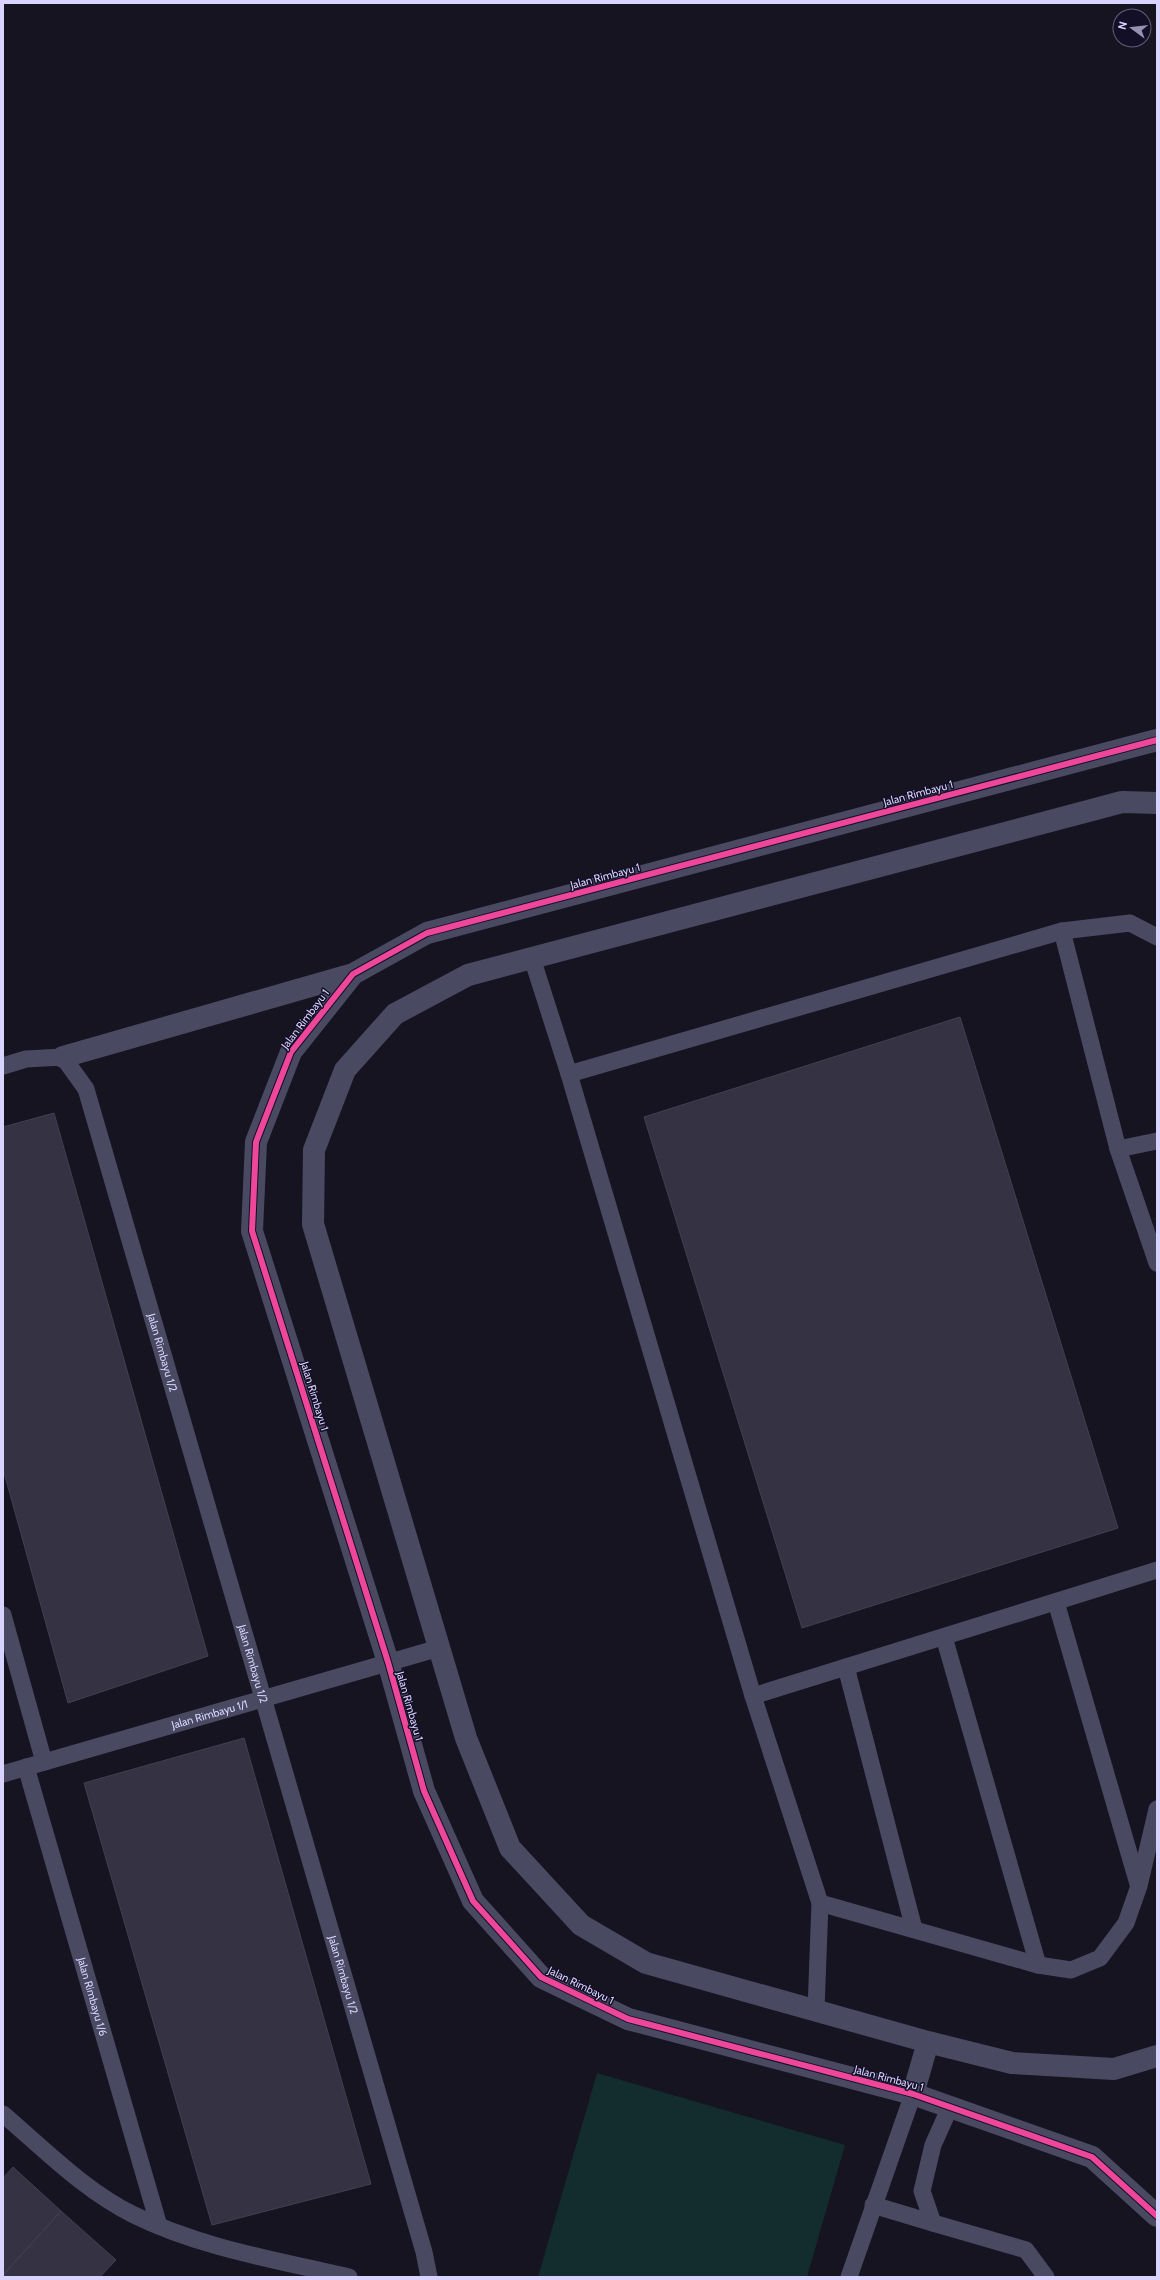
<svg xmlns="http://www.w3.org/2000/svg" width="1160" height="2280" font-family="Cabin,sans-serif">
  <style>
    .green { fill: #132c2d }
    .building { fill: #343243; stroke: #433f54 }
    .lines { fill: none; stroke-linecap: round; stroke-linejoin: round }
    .lane { stroke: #4a4962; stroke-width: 17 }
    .street { stroke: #4a4962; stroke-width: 22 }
    .cycleway-casing { stroke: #130f26; stroke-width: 8 }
    .cycleway { stroke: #ed469a; stroke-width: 6 }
    .labels { text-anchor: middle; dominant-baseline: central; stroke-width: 3; stroke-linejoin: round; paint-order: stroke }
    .street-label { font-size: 11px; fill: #d9d4ff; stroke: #130f26 }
  </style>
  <rect width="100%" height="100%" fill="#161421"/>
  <path class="green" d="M597,2073L845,2145L807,2277H538Z"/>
  <path class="building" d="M960,1017L1118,1528L802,1628L644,1117Z
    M54,1113L208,1656L68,1703L3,1469V1127Z
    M244,1738L371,2184L212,2225L84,1783Z
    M13,2167L61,2211L3,2275V2178Z
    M61,2211L116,2260L100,2277H3V2275Z"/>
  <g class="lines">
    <g class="lane">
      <path d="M1062,931L1118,1149L1157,1263"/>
      <path d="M532,958L569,1074L753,1696L820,1903L816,2010"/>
      <path id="s1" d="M3,1066L26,1059L63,1057L86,1089L424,2252L429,2277"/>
      <path d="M569,1074L1062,931L1130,923L1157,937"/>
      <path d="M1118,1149L1157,1141"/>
      <path d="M1056,1602L1138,1884"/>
      <path d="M3,1615L44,1762"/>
      <path d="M944,1637L1038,1965"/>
      <path d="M846,1667L914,1929"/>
      <path d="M753,1696L1157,1570"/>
      <path id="s2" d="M26,1767L159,2226"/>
      <path id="s3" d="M3,1774L439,1648"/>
      <path d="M820,1903L1038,1965L1071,1970L1100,1958L1126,1923L1139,1886L1157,1809"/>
      <path d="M950,2107L933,2145L922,2191L933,2223L1026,2250L1046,2277"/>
      <path d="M3,2114C44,2149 85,2191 134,2215C201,2248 277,2260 349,2277"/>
      <path d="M873,2205L933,2223"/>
      <path d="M849,2277L913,2094"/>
    </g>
    <path class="street" d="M1157,740L427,933L353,974L291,1052L256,1142L252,1231L388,1662L424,1791L473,1901L541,1977L628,2019L913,2094L1092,2157L1157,2216
      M1157,803L1122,802L468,975L395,1014L345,1070L314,1150L313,1224L466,1738L510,1848L581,1925L646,1963L928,2042L1012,2063L1114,2069L1157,2056
      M63,1057L353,974
      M913,2094L928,2042"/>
    <defs>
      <path id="cycleway" d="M1157,740L427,933L353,974L291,1052L256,1142L252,1231L388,1662L424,1791L473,1901L541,1977L628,2019L913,2094L1092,2157L1157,2216"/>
    </defs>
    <use href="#cycleway" class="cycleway-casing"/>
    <use href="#cycleway" class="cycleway"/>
  </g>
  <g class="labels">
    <g class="street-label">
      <text transform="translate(918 793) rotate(-15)">Jalan Rimbayu 1</text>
      <text transform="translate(605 876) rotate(-15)">Jalan Rimbayu 1</text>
      <text transform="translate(305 1019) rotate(-53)">Jalan Rimbayu 1</text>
      <text stroke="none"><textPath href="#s1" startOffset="375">Jalan Rimbayu 1/2</textPath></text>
      <text transform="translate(315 1396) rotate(73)">Jalan Rimbayu 1</text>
      <text stroke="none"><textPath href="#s1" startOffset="699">Jalan Rimbayu 1/2</textPath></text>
      <text transform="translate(410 1706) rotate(74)">Jalan Rimbayu 1</text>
      <text stroke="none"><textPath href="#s3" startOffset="215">Jalan Rimbayu 1/1</textPath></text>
      <text stroke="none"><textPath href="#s1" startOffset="1023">Jalan Rimbayu 1/2</textPath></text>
      <text transform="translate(581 1985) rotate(26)">Jalan Rimbayu 1</text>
      <text stroke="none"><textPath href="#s2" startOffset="239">Jalan Rimbayu 1/6</textPath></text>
      <text transform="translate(889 2078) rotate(15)">Jalan Rimbayu 1</text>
    </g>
  </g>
  <rect width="1160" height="2280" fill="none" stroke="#d9d4ff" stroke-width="8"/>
  <g transform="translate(1132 28) rotate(285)"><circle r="19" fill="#130f26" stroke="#625e7d"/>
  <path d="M0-3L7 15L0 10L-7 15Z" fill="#9591b1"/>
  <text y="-6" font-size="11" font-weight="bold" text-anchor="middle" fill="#d9d4ff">N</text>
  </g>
</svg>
